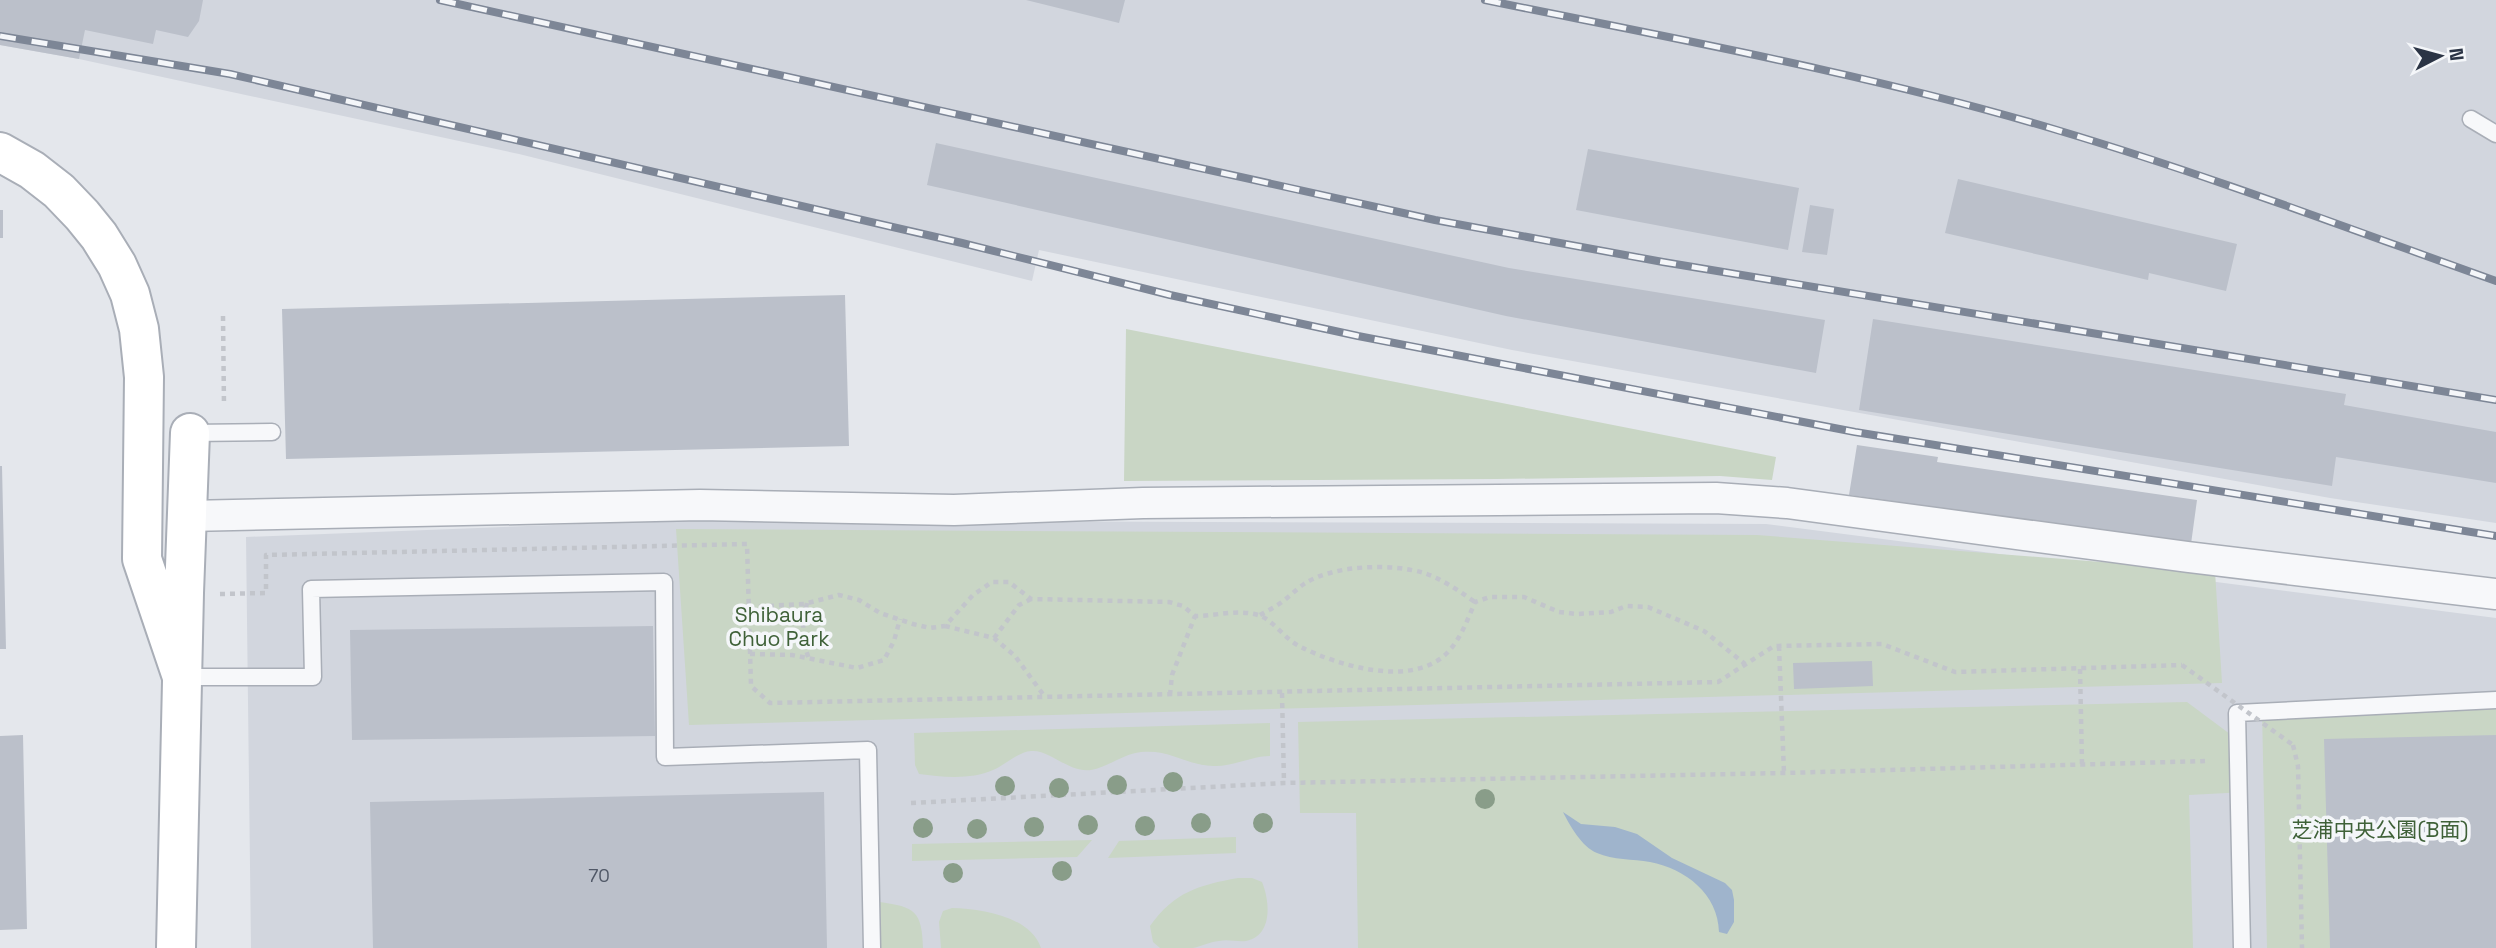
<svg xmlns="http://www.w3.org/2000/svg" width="2496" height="948" font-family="'Space Grotesk','Noto Sans JP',sans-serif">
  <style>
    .built { fill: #d2d6de }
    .green { fill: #c9d6c5 }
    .water { fill: #9fb4cc }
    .building { fill: #bbc0ca }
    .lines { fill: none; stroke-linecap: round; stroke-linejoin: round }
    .lane-casing { stroke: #a9aeb7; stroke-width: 19 }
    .street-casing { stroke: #a9aeb7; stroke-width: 33 }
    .secondary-casing { stroke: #a9aeb7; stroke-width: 42 }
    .path { stroke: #c2c5cb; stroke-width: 4.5; stroke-dasharray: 5 5; stroke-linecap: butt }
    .lane { stroke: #f7f8fa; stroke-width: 16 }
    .street { stroke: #f7f8fa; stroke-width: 30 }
    .secondary { stroke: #fff; stroke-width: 38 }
    .rail-casing { stroke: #7d8696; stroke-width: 8 }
    .rail { stroke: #f4f6f9; stroke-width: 5; stroke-dasharray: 16; stroke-linecap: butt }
    .path-bridge { stroke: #c2c5cb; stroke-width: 4.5; stroke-dasharray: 5 5; stroke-linecap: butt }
    .tree { fill: #899d89 }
    .labels { text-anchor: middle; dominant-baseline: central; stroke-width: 7; stroke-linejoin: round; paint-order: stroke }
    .number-label { font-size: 18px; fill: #4f5766 }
    .park-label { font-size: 21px; fill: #3f6138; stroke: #f4f6f9 }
  </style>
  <rect width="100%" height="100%" fill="#e4e7ec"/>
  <path class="built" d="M0,0H2496V523L2330,498L1512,350L1039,250L1032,281L519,154L79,59L0,45Z
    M685,520L1766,524L2496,618V948H251L246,537Z"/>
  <path class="green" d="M1126,329L1776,457L1772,480L1720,476L1496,479L1124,481Z
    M676,529L1757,535L2215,571L2222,683L689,725Z
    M2187,702L2242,743L2246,792L2189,795L2193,948H1358L1356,813H1300L1298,722Z
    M2496,705V948H2267L2262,710Z
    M1270,723V756C1251,756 1233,767 1213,766C1186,765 1170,749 1141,752C1123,754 1108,767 1091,770C1068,773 1050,749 1031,751C1018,752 1005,765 993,770C971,780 942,777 919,774L915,765L914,733Z
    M1236,837V853L1108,858L1119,841Z
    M1092,840L1077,857L912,861V844Z
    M1238,878H1252L1262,882C1270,901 1273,936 1246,941C1237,942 1228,939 1219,941C1209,942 1202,946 1193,948C1183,948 1170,948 1160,948L1153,942L1150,926C1174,892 1199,885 1238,878Z
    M880,902C915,907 922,911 923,948H881Z
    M952,908C982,909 1030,916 1041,948H941L939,922L943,911Z"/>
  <path class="water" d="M1563,812L1581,824L1615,827L1637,834L1672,858L1725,883L1732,890L1734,900V922L1727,934L1719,932C1718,894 1686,869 1650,862C1633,859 1613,860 1597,853C1582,847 1570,826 1563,812Z"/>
  <path class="building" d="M0,0H203L199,21L188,37L156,30L153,44L85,30L79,59L0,45Z
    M1026,0H1125L1119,23Z
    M936,143L1509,268L1825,320L1816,373L1506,316L927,185Z
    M1588,149L1799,188L1788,250L1576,210Z
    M1958,179L2237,244L2226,291L2149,273L2148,280L1945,233Z
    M1810,205L1834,209L1827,255L1802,252Z
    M0,210H3V238H0Z
    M845,295L849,446L286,459L282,309Z
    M1873,319L2346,394L2344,405L2496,432V483L2336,457L2332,486L1859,410Z
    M1857,445L1938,457L1937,462L2197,500L2191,544L1849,495Z
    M0,466H2L6,649H0Z
    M653,626L655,736L352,740L350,630Z
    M1872,661L1873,686L1794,689L1793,663Z
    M23,735L27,929L0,930V736Z
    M2496,735V948H2330L2324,739Z
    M824,792L827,948H373L370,802Z"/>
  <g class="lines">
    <defs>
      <path id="lane" d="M2471,119L2496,134
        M190,433L272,432
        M182,677H313L311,589L664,582L665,757L868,750L872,948
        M2242,948L2237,713L2496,700"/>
      <path id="street" d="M188,516L700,505L954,510L1143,503L1716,498L1787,503L2188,557L2496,594"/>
      <path id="secondary" d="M0,152L32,170L59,191L82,215L99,236L117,265L130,294L139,329L144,377L142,559L182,677
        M176,948L184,593L190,433"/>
    </defs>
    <use href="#lane" class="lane-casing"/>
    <use href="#street" class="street-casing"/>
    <use href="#secondary" class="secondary-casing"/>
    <path class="path" d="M223,316L224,406
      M220,594L266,593V555L747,544L751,686L770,703L1718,682L1774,646L1882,644L1955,672L2182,665
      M807,603C802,624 801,638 809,659
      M749,607L804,604L839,595L859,600L880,613L913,624L930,628L945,626L973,595L992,582H1009L1031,599L1169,602L1183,606L1195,616C1215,616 1238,609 1258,615C1274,620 1285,640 1301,647C1339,666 1412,688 1447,653C1460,640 1468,619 1475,602L1490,597H1524L1559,612L1577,614L1611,612L1626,606L1648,607L1704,631L1745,664
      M1260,615C1269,610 1279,605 1287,598C1293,593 1298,588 1304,584C1332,565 1391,563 1424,573C1442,579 1459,591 1475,602
      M945,626L994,638L1015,656L1045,697
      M994,638L1019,605L1031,599
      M1779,646L1784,773
      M750,654L792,655L857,668L884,660L894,641L900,619
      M2080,669L2082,764
      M1282,693L1284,783
      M1170,695L1172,675L1195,616
      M2293,745L2298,766L2302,948
      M911,803L1284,783L1784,773L2205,761"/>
    <use href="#lane" class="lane"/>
    <use href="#street" class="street"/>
    <use href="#secondary" class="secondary"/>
    <defs>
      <path id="rail" d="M440,0L1435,220L1663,262L2496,400
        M1485,0C1676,39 1869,74 2057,130C2205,174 2350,229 2496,281
        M0,36L230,74L962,243L1170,295L1358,336L1855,432L2496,536"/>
    </defs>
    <use href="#rail" class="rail-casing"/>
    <use href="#rail" class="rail"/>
    <path class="path-bridge" d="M2182,665L2293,745"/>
  </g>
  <g class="tree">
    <circle cx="1173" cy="782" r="10"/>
    <circle cx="1117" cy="785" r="10"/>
    <circle cx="1005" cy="786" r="10"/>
    <circle cx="1059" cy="788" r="10"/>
    <circle cx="1485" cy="799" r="10"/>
    <circle cx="1201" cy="823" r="10"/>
    <circle cx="1263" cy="823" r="10"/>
    <circle cx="1088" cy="825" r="10"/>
    <circle cx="1145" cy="826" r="10"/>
    <circle cx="1034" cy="827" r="10"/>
    <circle cx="923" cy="828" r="10"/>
    <circle cx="977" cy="829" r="10"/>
    <circle cx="1062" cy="871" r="10"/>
    <circle cx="953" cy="873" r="10"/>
  </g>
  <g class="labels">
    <g class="number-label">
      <text x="599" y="875">70</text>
    </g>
    <g class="park-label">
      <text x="779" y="614">Shibaura<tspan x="779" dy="24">Chuo Park</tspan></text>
      <text x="2380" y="829">芝浦中央公園(B面)</text>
    </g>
  </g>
  <g transform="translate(2440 56) rotate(84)" stroke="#f4f6f9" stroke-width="5" paint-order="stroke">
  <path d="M0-5L12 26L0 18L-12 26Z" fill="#2b3445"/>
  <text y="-10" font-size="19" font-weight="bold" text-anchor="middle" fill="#2b3445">N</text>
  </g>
</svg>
